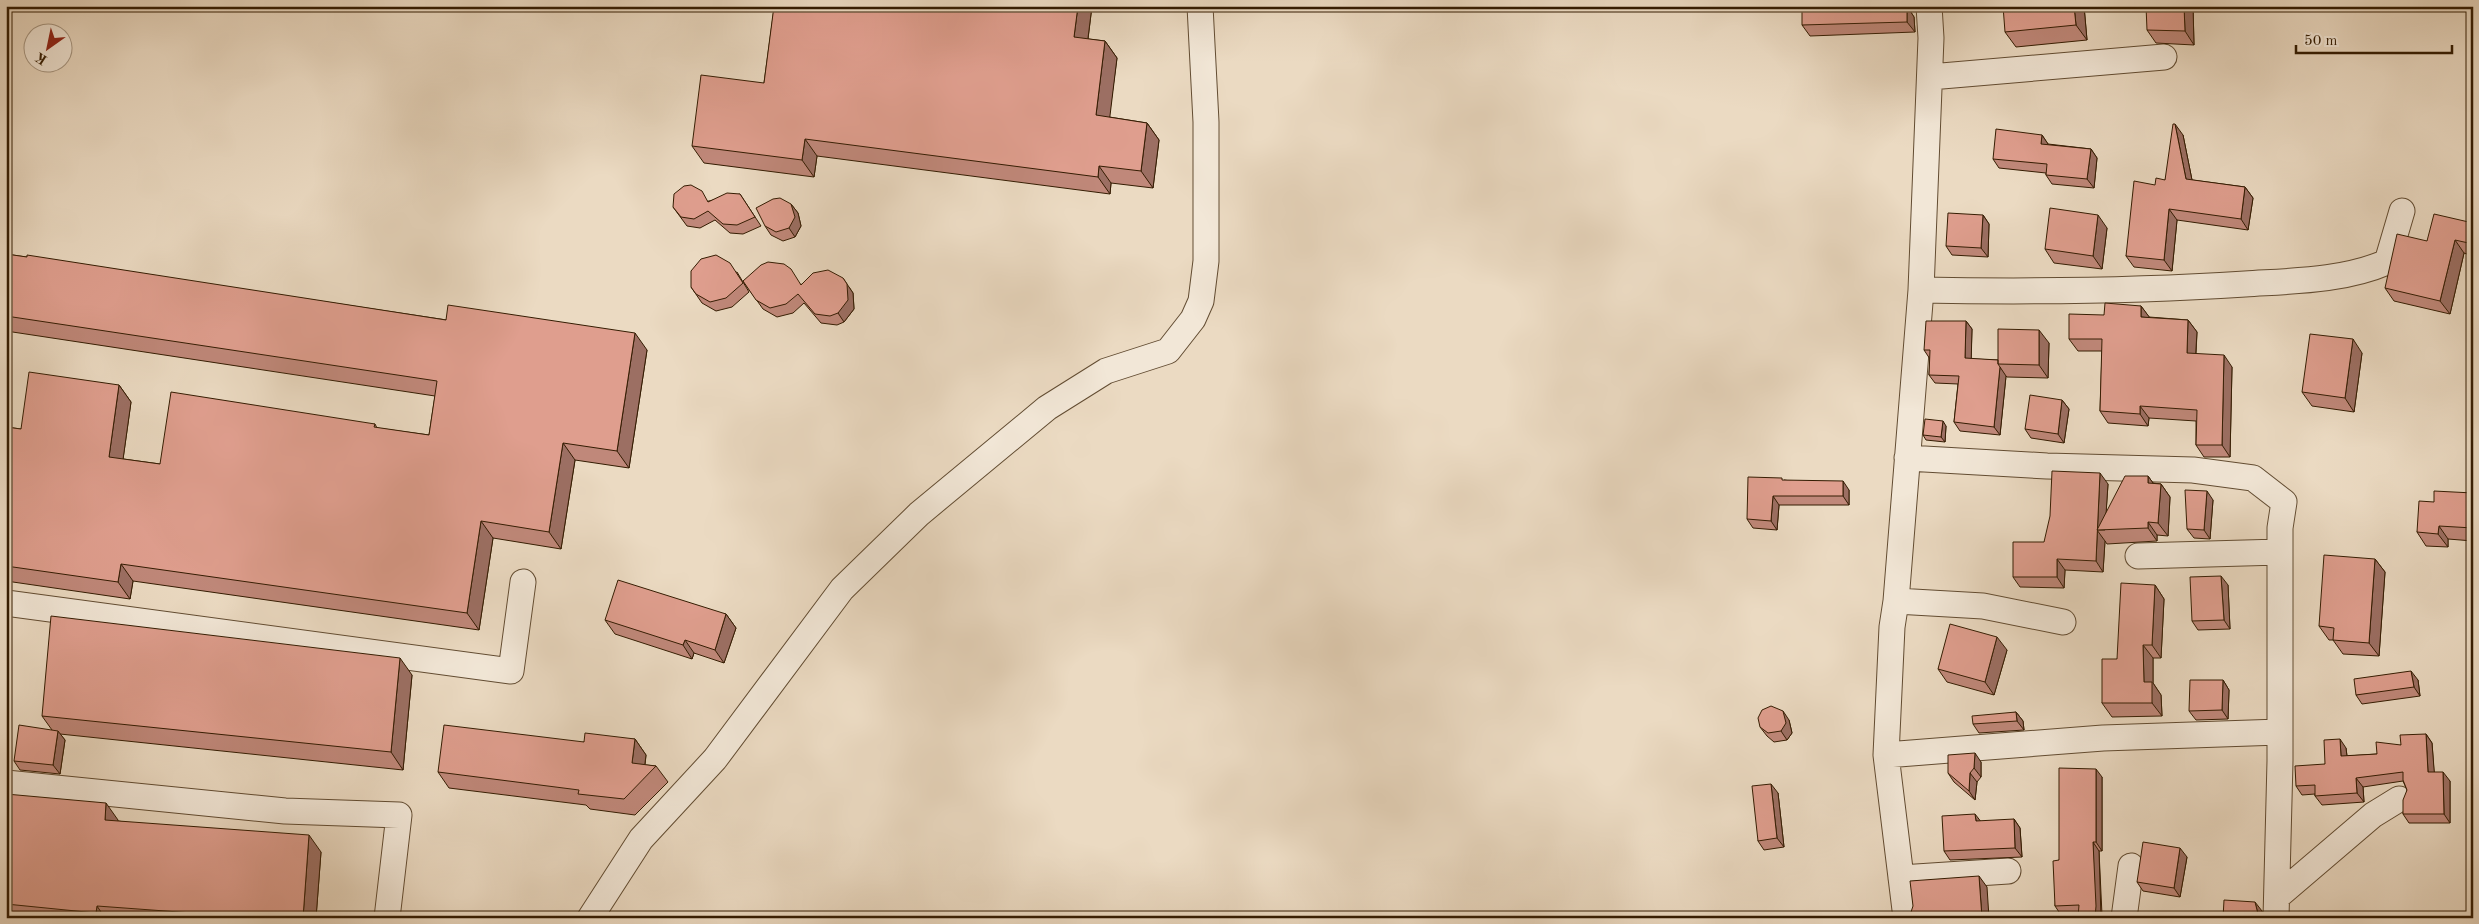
<svg xmlns="http://www.w3.org/2000/svg" width="2479" height="924" font-family="'Old Standard TT',serif">
  <style>
    .lines { fill: none; stroke-linecap: round; stroke-linejoin: round }
    .minor-casing { stroke: #624c32; stroke-width: 27 }
    .minor { stroke: #f2e7d7; stroke-width: 25 }
    .wall { fill: #c0887a; stroke: #341c02 }
    .shaded-wall { fill: #9c6f63; stroke: #341c02 }
    .building { fill: #df9e8e; stroke: #341c02 }
  </style>
  <rect width="100%" height="100%" fill="#ebdac2"/>
  <filter id="stains"><feTurbulence type="fractalNoise" baseFrequency=".004" numOctaves="4"/><feColorMatrix values="0 0 0 0 .2 0 0 0 0 .09 0 0 0 0 .02 0 0 0 .5 -.17"/></filter>
  <radialGradient id="worn" r=".72"><stop offset=".6" stop-color="#630" stop-opacity="0"/><stop offset="1" stop-color="#630" stop-opacity=".3"/></radialGradient>
  <g class="lines">
    <defs>
      <path id="minor" d="M1930,77L2164,57
        M1921,290C2029,292 2137,291 2245,284C2292,281 2343,281 2387,262L2402,211
        M1907,458L2047,466L2193,470L2253,478L2284,502L2280,528V761L2276,918
        M2138,556L2280,552
        M1896,601L1983,606L2063,622
        M6,603L511,671L523,582
        M1886,755L2103,738L2280,732
        M6,783L285,811L399,815L387,918
        M1901,878L2008,871
        M2277,897L2373,815L2399,799
        M590,918L641,839L715,759L842,589L919,514L1047,408L1106,371L1168,351L1193,319L1201,301L1206,261V122L1200,6
        M1906,918L1886,755L1892,627L1896,601L1921,290L1931,38L1929,6
        M2124,918L2131,866"/>
    </defs>
    <use href="#minor" class="minor-casing"/>
    <use href="#minor" class="minor"/>
  </g>
  <path class="wall" d="M756,6H1092L1088,39L1105,41L1117,58L1109,117L1147,123L1159,140L1153,188L1111,183L1110,194L817,156L814,177L704,163L692,146L764,83L774,9Z
    M1907,6L1914,17L1915,32L1810,36L1802,25Z
    M2084,6L2087,40L2016,47L2005,32Z
    M2193,6L2194,45L2156,43L2147,30Z
    M2042,135L2048,144L2091,149L2097,158L2094,188L2052,184L2046,175V173L1999,168L1993,159Z
    M2183,135L2192,180L2245,187L2253,198L2248,230L2177,220L2172,271L2134,267L2126,256L2165,180Z
    M740,194L761,226L743,234L730,233L715,220L700,228L687,226L673,207L709,201Z
    M791,204L798,213L801,226L795,237L783,241L771,235L765,226Z
    M1983,215L1989,224L1988,257L1952,255L1946,246Z
    M2473,223V256L2464,253L2450,314L2394,301L2385,288L2427,241Z
    M2107,228L2102,269L2054,263L2045,249Z
    M6,254L647,350L629,468L575,460L561,549L493,538L479,630L133,581L130,599L6,581V427L21,429L119,385L131,402L123,459L160,464L375,424L377,428L429,435L435,396L6,331Z
    M737,272L749,292L732,307L716,311L702,303L691,287Z
    M743,281L849,287L853,293L854,309L844,322L837,325L821,323L804,303L793,313L777,317L763,309Z
    M2141,306L2149,317L2188,320L2197,332L2196,354L2232,367L2230,457H2204L2196,445V421L2149,418L2148,426L2108,423L2100,411L2102,351H2078L2069,339L2104,315Z
    M1966,321L1972,329L1971,359L1998,360L2049,343L2048,378L2007,377L2006,376L2000,435L1960,431L1954,422L1958,384L1935,383L1929,375L1930,359L1924,350Z
    M2362,353L2354,412L2312,406L2302,392Z
    M2062,400L2069,409L2064,443L2031,438L2025,429Z
    M1946,426L1945,442L1926,440L1923,435Z
    M2148,476L2153,483L2161,484L2170,497L2168,536L2157,535V541L2107,544L2105,541L2103,572L2065,570L2064,588L2020,587L2013,577L2044,542L2108,484L2106,513Z
    M1784,480L1849,490V505H1779L1777,530L1753,528L1747,519Z
    M2473,493V541L2448,539V547L2426,546L2417,532L2434,502Z
    M2213,500L2210,539L2194,538L2187,529Z
    M2375,559L2385,572L2379,656L2343,654L2333,640H2329L2319,626Z
    M2155,585L2164,599L2161,658H2153V683L2161,695L2162,716L2112,717L2102,703L2117,659Z
    M2228,585L2230,629L2198,630L2192,621Z
    M726,614L736,628L724,663L694,653L692,659L615,634L605,620Z
    M2007,650L1994,695L1947,682L1938,669Z
    M412,675L403,770L60,734L65,740L60,774L20,770L14,761L52,730L42,716Z
    M2223,680L2229,690L2228,719L2196,720L2189,711Z
    M2418,680L2420,696L2362,704L2356,695Z
    M2016,712L2023,721L2024,730L1979,733L1973,724Z
    M1789,720L1792,733L1787,740L1774,742L1767,736L1760,727Z
    M2426,734L2432,743L2434,772L2450,781V823H2409L2403,814L2407,790L2403,781L2363,787L2364,802L2322,805L2315,796V794L2302,795L2296,786L2346,748L2347,756L2377,754L2401,745Z
    M635,739L646,755L645,765L656,766L668,782L635,815L590,809L586,805L449,788L438,772L584,742Z
    M1981,762V777L1977,782L1975,800L1954,782L1948,773Z
    M2102,777V851H2099L2102,915L2078,914L2061,915L2055,906L2059,860Z
    M1778,793L1784,847L1764,850L1758,841Z
    M6,794L118,821L321,852L316,918H6Z
    M2014,819L2020,828L2022,857L1950,860L1944,851Z
    M2187,857L2180,897L2143,891L2137,882Z"/>
  <path class="shaded-wall" d="M1078,6H1092L1086,54L1074,37Z
    M1907,6L1914,17L1915,32L1907,22Z
    M2074,6H2084L2087,40L2076,25Z
    M2184,6H2193L2194,45L2185,31Z
    M1105,41L1117,58L1108,132L1096,115Z
    M1147,123L1159,140L1153,188L1141,171Z
    M2175,124L2183,135L2194,190L2186,179Z
    M2042,135L2048,144L2047,153L2041,144Z
    M805,139L817,156L814,177L802,160Z
    M2091,149L2097,158L2094,188L2087,179Z
    M1099,166L1111,183L1110,194L1098,177Z
    M2245,187L2253,198L2248,230L2241,219Z
    M791,204L798,213L801,226L795,237L789,228Z
    M2169,209L2177,220L2172,271L2164,260Z
    M1983,215L1989,224L1988,257L1981,248Z
    M2098,215L2107,228L2102,269L2093,256Z
    M2455,240L2464,253L2450,314L2440,301Z
    M843,278L853,293L854,309L844,322L838,313Z
    M2141,306L2150,318L2141,317Z
    M2188,320L2197,332L2195,365L2187,353Z
    M1966,321L1972,329L1971,367L1965,358Z
    M2039,330L2049,343L2048,378L2039,365Z
    M635,333L647,350L629,468L617,451Z
    M2353,339L2362,353L2354,412L2345,398Z
    M2224,355L2232,367L2230,457L2222,445Z
    M2000,367L2006,376L2000,435L1994,427Z
    M119,385L131,402L121,474L109,457Z
    M2062,400L2069,409L2064,443L2058,434Z
    M2140,406L2149,418L2148,426L2140,414Z
    M1943,421L1946,426L1945,442L1941,437Z
    M563,443L575,460L561,549L549,532Z
    M2100,473L2108,484L2105,530H2097L2105,541L2103,572L2096,561Z
    M2148,476L2158,490L2148,483Z
    M1843,481L1849,490V505L1843,496Z
    M2161,484L2170,497L2168,536L2158,523Z
    M2207,491L2213,500L2210,539L2204,530Z
    M1773,496L1779,505L1777,530L1771,521Z
    M481,521L493,538L479,630L467,613Z
    M2148,522L2157,535V541L2148,528Z
    M2439,526L2448,539V547L2438,534Z
    M2057,559L2065,570L2064,588L2057,577Z
    M2375,559L2385,572L2379,656L2369,643Z
    M121,564L133,581L130,599L118,582Z
    M2221,576L2228,585L2230,629L2224,620Z
    M2155,585L2164,599L2161,658L2152,645Z
    M726,614L736,628L724,663L715,650Z
    M1997,637L2007,650L1994,695L1985,682Z
    M685,640L694,653L692,659L683,645Z
    M2143,645L2153,658V683L2161,695L2162,716L2152,703L2144,682Z
    M400,658L412,675L403,770L391,752Z
    M2411,671L2418,680L2420,696L2414,687Z
    M2223,680L2229,690L2228,719L2222,710Z
    M1783,711L1789,720L1792,733L1787,740L1781,731Z
    M2016,712L2023,721L2024,730L2017,721Z
    M58,731L65,740L60,774L53,765Z
    M2426,734L2432,743L2435,781L2428,772Z
    M635,739L646,755L643,779L632,763Z
    M2340,739L2346,748L2348,765L2341,756Z
    M1975,753L1981,762V777L1974,768Z
    M2096,769L2102,777V851L2096,842Z
    M2443,772L2450,781V823L2444,814Z
    M1970,773L1977,782L1975,800L1969,791Z
    M2356,778L2363,787L2364,802L2357,793Z
    M1771,784L1778,793L1784,847L1777,838Z
    M106,803L118,820L117,837L105,820Z
    M1975,814L1982,823L1976,821Z
    M2014,819L2020,828L2022,857L2015,848Z
    M309,835L321,852L316,918H303Z
    M2093,842L2099,851L2101,918H2095Z
    M2180,848L2187,857L2180,897L2174,888Z
    M1979,876L1987,887L1989,918H1982Z
    M2255,902L2262,911L2263,918H2259Z
    M97,906L105,918H99L96,913Z"/>
  <path class="building" d="M774,6H1078L1074,37L1105,41L1096,115L1147,123L1141,171L1099,166L1098,177L805,139L802,160L692,146L701,75L764,83Z
    M1853,6H1907V22L1802,25V9L1853,8Z
    M2003,6H2074L2076,25L2005,32Z
    M2146,6H2184L2185,31L2147,30Z
    M2173,124H2175L2186,179L2245,187L2241,219L2169,209L2164,260L2126,256L2134,181L2155,185L2156,178L2165,180Z
    M1996,129L2042,135L2041,144L2091,149L2087,179L2046,175L2047,164L1993,159Z
    M691,185L702,191L708,202L727,193L740,194L755,217L737,225L723,224L708,211L694,219L681,217L673,207L674,194L684,186Z
    M780,198L791,204L795,217L789,228L776,232L765,226L756,208L773,199Z
    M2050,208L2098,215L2093,256L2045,249Z
    M1948,213L1983,215L1981,248L1946,246Z
    M2434,214L2473,223V244L2455,240L2440,301L2385,288L2397,234L2427,241Z
    M6,254L27,257V255L446,320L448,305L635,333L617,451L563,443L549,532L481,521L467,613L121,564L118,582L6,566V427L21,429L29,372L119,385L109,457L160,464L171,392L375,424L374,427L429,435L437,381L6,316Z
    M716,255L730,263L743,283L726,298L710,302L696,294L691,287V271L701,259Z
    M768,262L784,264L791,269L801,285L813,273L828,270L843,278L847,284L848,300L838,313L830,316L815,314L798,294L786,304L770,308L756,300L743,281L761,265Z
    M2105,303L2141,306V317L2188,320L2187,353L2224,355L2222,445H2196L2197,410L2140,406V414L2100,411L2102,339H2069V314L2104,315Z
    M1926,321H1966L1965,358L1998,360V364L2000,367L1994,427L1954,422L1959,376L1929,375L1930,350H1924Z
    M1998,329L2039,330V365L1998,364Z
    M2310,334L2353,339L2345,398L2302,392Z
    M2030,395L2062,400L2058,434L2025,429Z
    M1925,419L1943,421L1941,437L1923,435Z
    M2052,471L2100,473L2096,561L2057,559V577H2013V542H2044L2050,516Z
    M2125,476H2148V483L2161,484L2158,523L2148,522V528L2097,530Z
    M1748,477L1782,478V480L1843,481V496H1773L1771,521L1747,519Z
    M2185,490L2207,491L2204,530L2187,529Z
    M2434,491L2473,493V528L2439,526L2438,534L2417,532L2419,501L2434,502Z
    M2324,555L2375,559L2369,643L2333,640L2334,628L2319,626Z
    M2221,576L2224,620L2192,621L2190,577Z
    M618,580L726,614L715,650L685,640L683,645L605,620Z
    M2121,583L2155,585L2152,645H2143L2144,682H2152V703H2102V659H2117Z
    M51,616L400,658L391,752L42,716Z
    M1950,624L1997,637L1985,682L1938,669Z
    M2411,671L2414,687L2356,695L2354,679Z
    M2190,680H2223L2222,710L2189,711Z
    M1771,706L1783,711L1786,723L1781,731L1768,733L1760,727L1758,718L1762,710Z
    M2016,712L2017,721L1973,724L1972,716Z
    M19,725L58,731L53,765L14,761Z
    M444,725L584,742L585,733L635,739L632,763L656,766L624,799L578,794L579,790L438,772Z
    M2426,734L2428,772H2443L2444,814H2403V800L2407,790L2403,780V772L2356,778L2357,793L2315,796V785L2296,786L2295,766L2325,764L2324,740L2340,739L2341,756L2377,754L2376,742L2401,745L2400,735Z
    M1975,753L1974,768L1970,773L1969,791L1948,773V755Z
    M2059,768L2096,769V842H2093L2096,906L2095,918H2078L2079,905L2055,906L2053,861L2059,860Z
    M1771,784L1777,838L1758,841L1752,786Z
    M6,794L106,803L105,820L309,835L303,918H261L97,906L96,913L6,904Z
    M1975,814L1976,821L2014,819L2015,848L1944,851L1942,816Z
    M2143,842L2180,848L2174,888L2137,882Z
    M1979,876L1982,918H1909L1913,906L1910,881Z
    M2224,900L2255,902L2259,918H2223Z"/>
  <rect width="2479" height="924" fill="none" stroke="#ebdac2" stroke-width="25"/>
  <rect x="8" y="8" width="2464" height="909" fill="none" stroke="#341c02" stroke-width="2.5"/>
  <rect x="12" y="12" width="2454" height="899" fill="none" stroke="#341c02"/>
  <g transform="translate(48 48) rotate(213)"><circle r="24" fill="#f2e7d7" stroke="#a69682"/>
  <path d="M0-4L9 19L0 12L-9 19Z" fill="#8f2418"/>
  <text y="-8" font-size="14" font-weight="bold" text-anchor="middle" fill="#341c02">K</text>
  </g>
  <path d="M2296 45v8h156v-8" fill="none" stroke="#341c02" stroke-width="2.5"/>
  <text x="2304" y="45" font-size="15" fill="#341c02" stroke="#f2e7d7" stroke-width="4" paint-order="stroke">50 m</text>
  <rect width="100%" height="100%" filter="url(#stains)"/>
  <rect width="100%" height="100%" fill="url(#worn)"/>
</svg>
